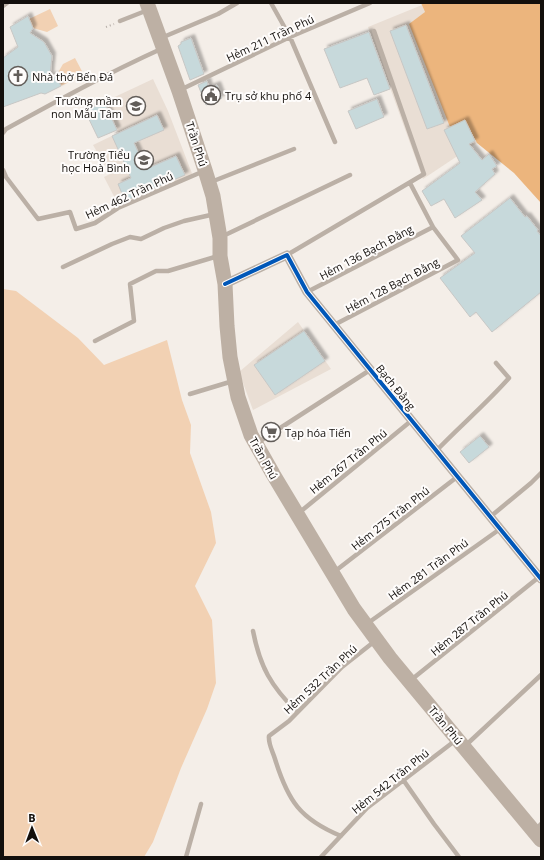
<svg xmlns="http://www.w3.org/2000/svg" width="544" height="860" font-family="'Open Sans',sans-serif">
  <style>
    .built { fill: #e9ded4 }
    .green { fill: #f2d1b3 }
    .water { fill: #ecb57d }
    .building { fill: #c7d9db; stroke: #c7c7c5; filter: url(#shadow) }
    .lines { fill: none; stroke-linecap: round; stroke-linejoin: round }
    .path { stroke: #b5ada7; stroke-width: 2; stroke-dasharray: 1 3; stroke-linecap: butt }
    .lane { stroke: #bbb0a6; stroke-width: 4.5 }
    .street { stroke: #bbb0a6; stroke-width: 9 }
    .primary { stroke: #bdb0a4; stroke-width: 15 }
    .cycleway-casing { stroke: #fefcfb; stroke-width: 6 }
    .cycleway { stroke: #0057b8; stroke-width: 4 }
    .labels { text-anchor: middle; dominant-baseline: central; stroke-width: 4; stroke-linejoin: round; paint-order: stroke }
    .street-label { font-size: 11px; fill: #130f0c; stroke: #fefcfb }
    .poi-label { font-size: 11px; fill: #130f0c; stroke: #fefcfb; text-anchor: start }
  </style>
  <defs>
    <filter id="shadow"><feDropShadow dx="3.5" dy="-3.5" stdDeviation="1" flood-color="#0004"/></filter>
  </defs>
  <rect width="100%" height="100%" fill="#f4eee8"/>
  <path class="built" d="M422,5L425,12L450,127L465,120L477,143L423,179L368,27Z
    M153,79L168,111L193,176L120,208L104,177L110,174L93,145L118,133L104,102Z
    M298,322L331,369L253,410L239,372Z"/>
  <path class="green" d="M50,9L58,26L47,32L33,28L29,19Z
    M75,58L84,75L61,86L56,76L63,64Z
    M3,289L16,291L78,338L104,365L167,340L182,400L191,425L190,453L211,512L216,543L195,586L212,620L216,683L207,709L181,768L153,842L144,857H3Z"/>
  <path class="water" d="M421,3H541V203L514,173L477,143L465,120L450,127L409,24L425,12Z"/>
  <path class="building" d="M28,16L33,28L30,33L44,42L52,56L50,76H56L61,86L45,94L41,93L3,107V58L18,47L10,27Z
    M406,25L444,123L427,129L390,31Z
    M369,32L390,89L374,95L367,78L340,88L324,49Z
    M191,38L204,74L190,80L178,46L181,44V42Z
    M207,81L209,88L217,85L222,98L206,105L198,85Z
    M377,99L384,117L356,129L348,111Z
    M104,102L117,130L98,138L85,111Z
    M157,115L164,130L134,143L146,169L176,156L185,175L125,201L118,184L131,178L112,136Z
    M465,120L475,141L469,144L482,160L489,154L497,166L492,169L495,174L475,192L482,200L455,218L444,199L431,206L422,191L460,163L444,130Z
    M510,198L525,217L527,216L538,230L537,231L541,236V292L492,332L476,312L470,317L440,278L475,253L461,236Z
    M304,331L325,361L275,395L254,365Z
    M480,436L489,447L469,463L460,452Z"/>
  <g class="lines">
    <path class="path" d="M106,27L114,24"/>
    <path class="lane" d="M271,3L290,37L335,142
      M3,6L7,3
      M120,21L148,10
      M161,38L218,14L237,3
      M180,90L290,37L370,3
      M3,133L6,129C57,101 108,73 161,49
      M3,170L6,177L38,219L70,212L76,229L95,223L118,208L204,171
      M211,182L294,149
      M223,236L350,175
      M287,255L424,174L374,31
      M63,267L112,244L130,237L141,239L164,228L184,221L215,214
      M307,292L433,227
      M334,325L458,260L433,227L410,183
      M95,341L134,321L130,284L156,271H168L218,256
      M190,394L233,381
      M257,443L370,370
      M436,451C460,426 486,404 509,378L496,363
      M300,512L411,421
      M490,517L531,483L541,473
      M334,572L457,477
      M368,623L500,529
      M253,631C260,667 271,686 297,712
      M411,680L539,577
      M465,746L541,675
      M404,781L434,824L459,857
      M535,830L541,824
      M341,836C300,819 288,801 275,759C273,752 268,744 269,736L289,721L342,667L375,641
      M186,857L201,804
      M321,857L367,808L456,740"/>
    <path class="street" d="M225,284L287,255L307,292L541,579"/>
    <path class="primary" d="M147,3L179,91L205,170L213,196L220,238V256L225,284L227,326L230,357L238,397L251,435L273,474L354,609L390,658L541,840"/>
    <defs>
      <path id="cycleway" d="M225,284L287,255L307,292L541,579"/>
    </defs>
    <use href="#cycleway" class="cycleway-casing"/>
    <use href="#cycleway" class="cycleway"/>
  </g>
  <defs>
    <symbol id="church-ring" viewBox="-11 -11 22 22"><circle r="9.5" fill="#fefcfb" stroke="#625d59" stroke-width="1.5"/><path d="M-1.2-6h2.4v3.5h3.3v2.4h-3.3V6h-2.4V-.1h-3.3v-2.4h3.3Z" fill="#625d59"/></symbol>
    <symbol id="civic-ring" viewBox="-11 -11 22 22"><circle r="9.5" fill="#fefcfb" stroke="#625d59" stroke-width="1.5"/><path d="M-.6-6.5H3V-4.5H.6V-3L4-1V1h2V6H-6V1h2V-1L-.6-3ZM-1.2 2.5V6h2.4V2.5Z" fill="#625d59"/></symbol>
    <symbol id="school-ring" viewBox="-11 -11 22 22"><circle r="9.5" fill="#fefcfb" stroke="#625d59" stroke-width="1.5"/><path d="M0-5L7-2L0 1L-7-2ZM-4 1L0 2.5L4 1V4Q0 6-4 4Z" fill="#625d59"/></symbol>
    <symbol id="supermarket-ring" viewBox="-11 -11 22 22"><circle r="9.5" fill="#fefcfb" stroke="#625d59" stroke-width="1.5"/><path d="M-6-5.5h2.5l.6 2H6L4.5 2H-2.5L-4.4-4H-6ZM-1.5 3.2a1.3 1.3 0 1 0 .1 0ZM3 3.2a1.3 1.3 0 1 0 .1 0Z" fill="#625d59"/></symbol>
  </defs>
  <g fill-rule="evenodd">
    <use href="#church-ring" x="7" y="65" width="22" height="22"/>
    <use href="#civic-ring" x="200" y="84" width="22" height="22"/>
    <use href="#school-ring" x="125" y="95" width="22" height="22"/>
    <use href="#school-ring" x="133" y="149" width="22" height="22"/>
    <use href="#supermarket-ring" x="260" y="421" width="22" height="22"/>
  </g>
  <g class="labels">
    <g class="street-label">
      <text transform="translate(270 38) rotate(-25)">Hẻm 211 Trần Phú</text>
      <text transform="translate(197 144) rotate(72)">Trần Phú</text>
      <text transform="translate(129 195) rotate(-25)">Hẻm 462 Trần Phú</text>
      <text transform="translate(366 252) rotate(-28)">Hẻm 136 Bạch Đằng</text>
      <text transform="translate(392 285) rotate(-28)">Hẻm 128 Bạch Đằng</text>
      <text transform="translate(396 387) rotate(51)">Bạch Đằng</text>
      <text transform="translate(264 458) rotate(61)">Trần Phú</text>
      <text transform="translate(348 461) rotate(-39)">Hẻm 267 Trần Phú</text>
      <text transform="translate(390 518) rotate(-38)">Hẻm 275 Trần Phú</text>
      <text transform="translate(428 569) rotate(-36)">Hẻm 281 Trần Phú</text>
      <text transform="translate(469 623) rotate(-39)">Hẻm 287 Trần Phú</text>
      <text transform="translate(320 679) rotate(-43)">Hẻm 532 Trần Phú</text>
      <text transform="translate(446 725) rotate(50)">Trần Phú</text>
      <text transform="translate(390 781) rotate(-39)">Hẻm 542 Trần Phú</text>
    </g>
    <g class="poi-label">
      <text x="32" y="76">Nhà thờ Bến Đá</text>
      <text x="225" y="95">Trụ sở khu phố 4</text>
      <text x="122" y="100" text-anchor="end">Trường mầm<tspan x="122" dy="13">non Mẫu Tâm</tspan></text>
      <text x="130" y="154" text-anchor="end">Trường Tiểu<tspan x="130" dy="13">học Hoà Bình</tspan></text>
      <text x="285" y="432">Tạp hóa Tiến</text>
    </g>
  </g>
  <rect width="544" height="860" fill="none" stroke="#130f0c" stroke-width="8"/>
  <g transform="translate(32 828) rotate(359)" stroke="#fefcfb" stroke-width="3" paint-order="stroke">
  <path d="M0-3L7 15L0 10L-7 15Z" fill="#130f0c"/>
  <text y="-6" font-size="11" font-weight="bold" text-anchor="middle" fill="#130f0c">B</text>
  </g>
</svg>
